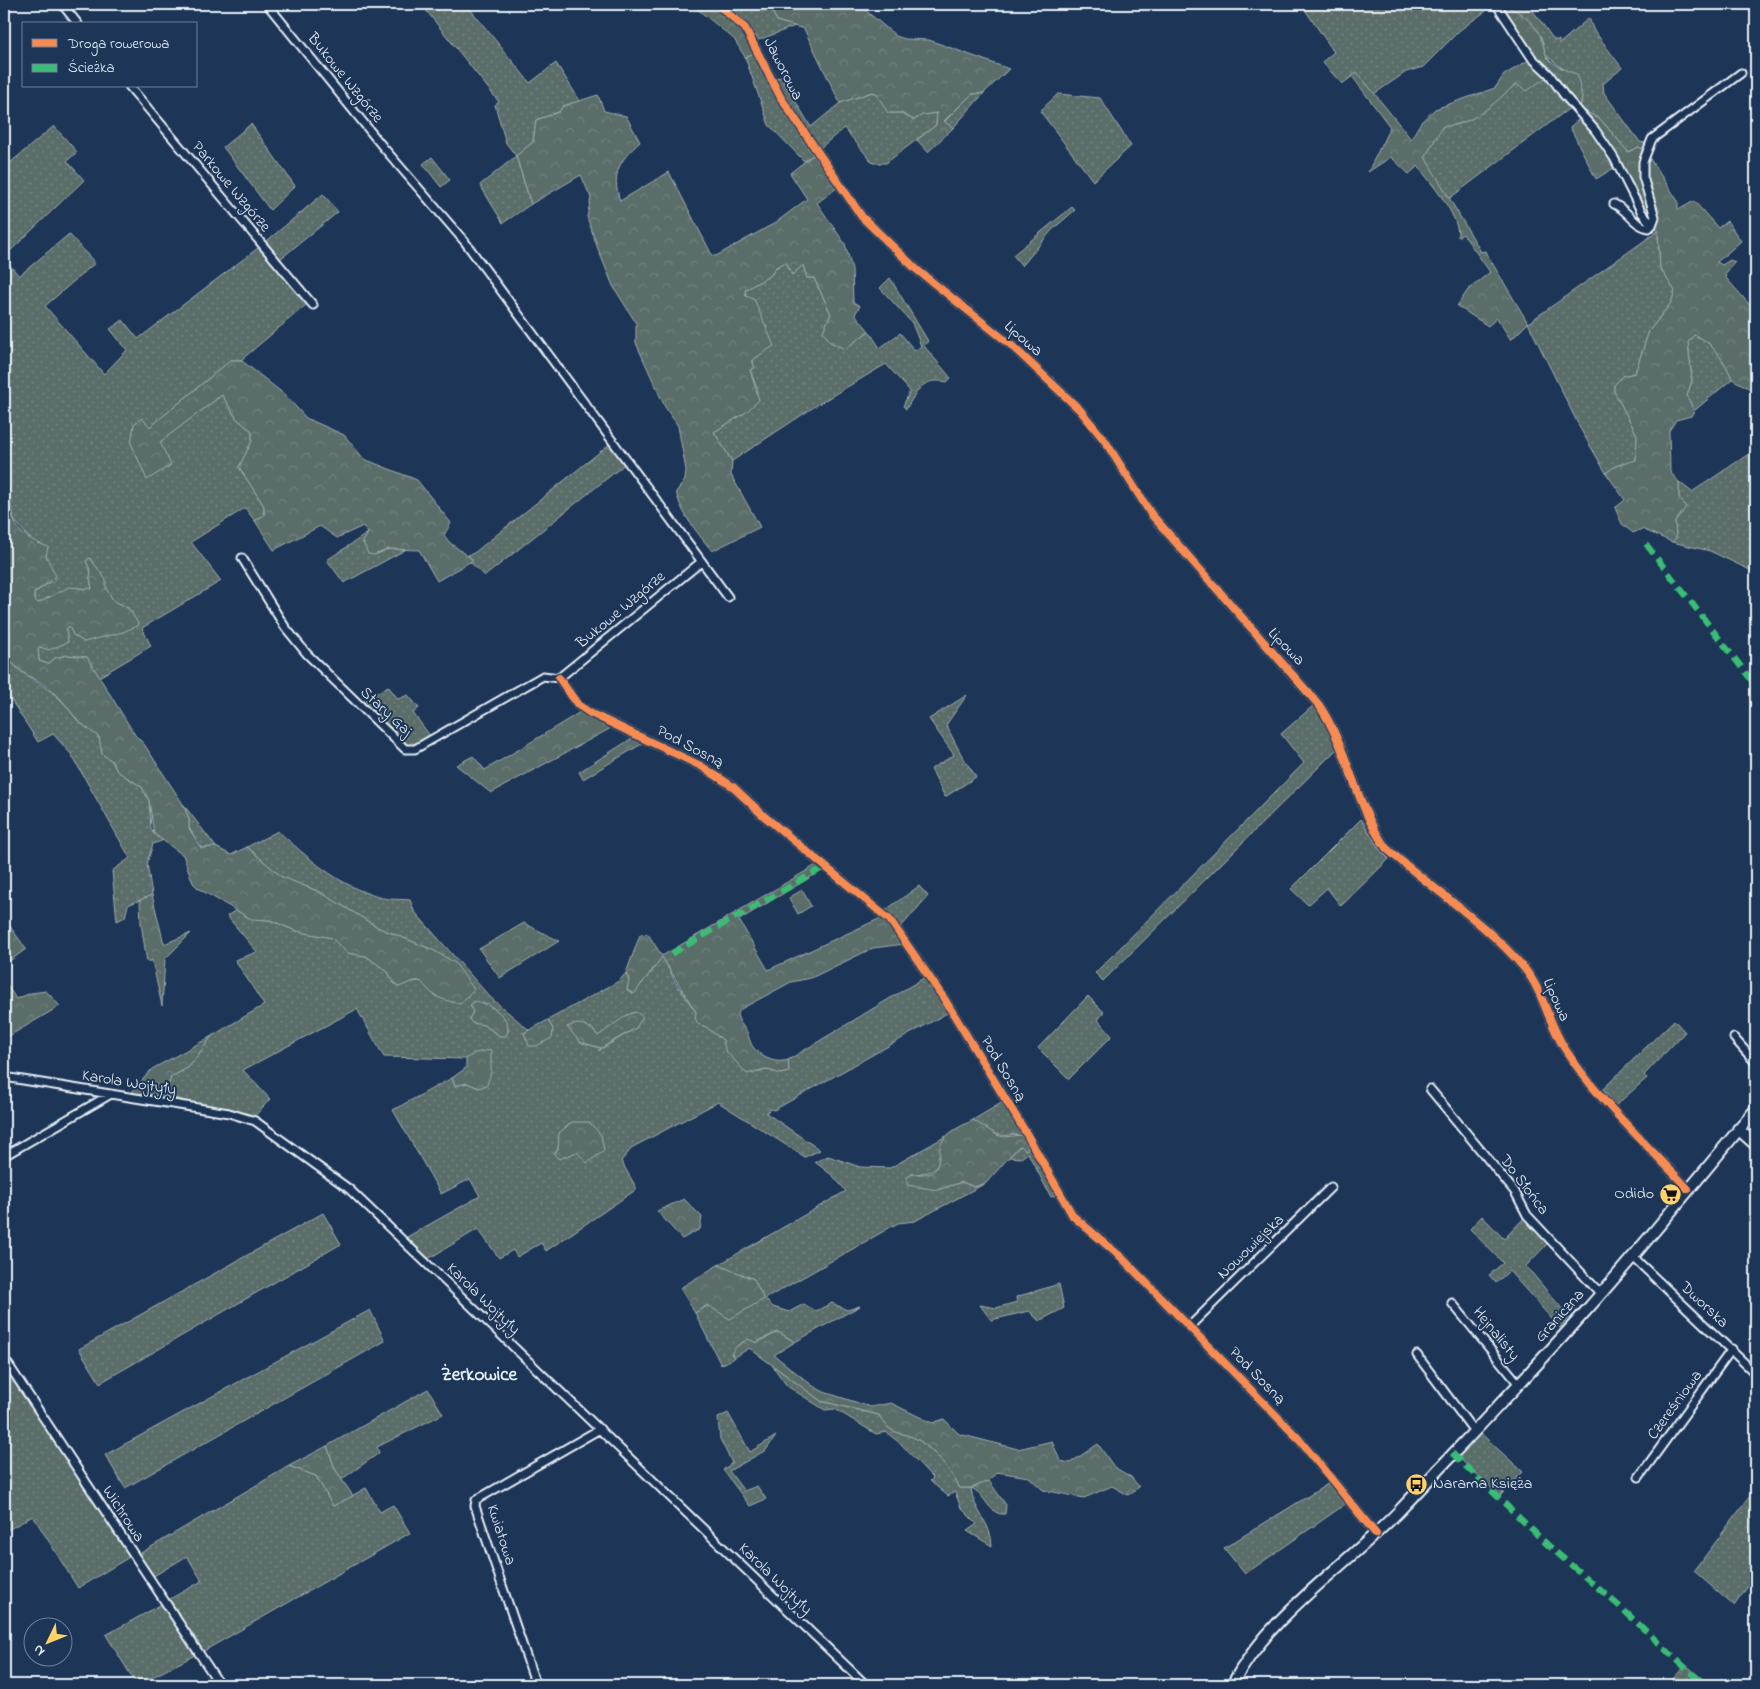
<svg xmlns="http://www.w3.org/2000/svg" width="1760" height="1689" font-family="'Indie Flower',sans-serif">
  <style>
    .grass { fill: url(#grass-dots); stroke: #a1afb0; fill-rule: evenodd }
    .forest { fill: url(#forest-crowns); stroke: #a1afb0 }
    .garden { fill: #5a6d68; stroke: #a1afb0 }
    .lines { fill: none; stroke-linecap: round; stroke-linejoin: round }
    .street-casing { stroke: #e8f1f8; stroke-width: 11 }
    .secondary-casing { stroke: #e8f1f8; stroke-width: 14 }
    .street { stroke: #1d3557; stroke-width: 7 }
    .secondary { stroke: #1d3557; stroke-width: 10 }
    .quiet { stroke: #3abd76; stroke-width: 6; stroke-dasharray: 12 6; stroke-linecap: butt }
    .cycleway-casing { stroke: #1d3557; stroke-width: 11 }
    .cycleway { stroke: #f68b52; stroke-width: 8 }
    .labels { text-anchor: middle; dominant-baseline: central; stroke-width: 4; stroke-linejoin: round; paint-order: stroke }
    .street-label { font-size: 16px; fill: #e8f1f8; stroke: #1d3557 }
    .poi-label { font-size: 16px; fill: #e8f1f8; stroke: #1d3557; text-anchor: end }
    .quarter-label { font-size: 19px; font-weight: bold; fill: #e8f1f8; stroke: #1d3557 }
  </style>
  <defs>
    <pattern id="grass-dots" width="8" height="8" patternUnits="userSpaceOnUse" patternTransform="scale(1.25)"><rect width="8" height="8" fill="#5a6d68"/><path d="M2 2h.1M6 6h.1" fill="none" stroke="#72827e" stroke-width="1.8" stroke-linecap="round"/></pattern>
    <pattern id="forest-crowns" width="20" height="18" patternUnits="userSpaceOnUse" patternTransform="scale(1.25)"><rect width="20" height="18" fill="#5a6d68"/><path d="M2 6a3 3 0 1 1 6 0M12 15a3 3 0 1 1 6 0" fill="none" stroke="#72827e"/></pattern>
  </defs>
  <rect width="100%" height="100%" fill="#1d3557"/>
  <filter id="ink" filterUnits="userSpaceOnUse"><feTurbulence type="fractalNoise" baseFrequency=".02" numOctaves="2"/><feDisplacementMap in="SourceGraphic" scale="10" xChannelSelector="R" yChannelSelector="G"/><feConvolveMatrix kernelMatrix="1 2 1 2 8 2 1 2 1" color-interpolation-filters="sRGB"/></filter>
  <g filter="url(#ink)">
    <path class="grass" d="M421,4H466L530,83L556,63L580,101L563,106L559,112L536,120L533,142L516,156L531,204L503,223L480,185L516,156L506,143L495,105L499,102Z
      M725,4H771V9L777,21L795,26L759,40L747,23Z
      M1301,4H1493L1494,5L1460,30L1423,67L1406,72L1374,94L1357,73L1342,84L1322,62L1334,52Z
      M1503,4H1536L1531,8L1554,40H1559V44L1589,18L1593,29L1622,68L1603,84L1604,93L1640,142L1645,143L1679,117L1657,139L1649,158L1644,150L1628,152L1601,120L1580,108L1582,97L1566,71L1546,55L1541,37L1522,16Z
      M754,53L775,96L813,155L804,161L769,125L745,57Z
      M1548,76L1571,107L1450,198L1432,173L1425,157L1443,126C1476,126 1489,102 1514,85C1523,79 1538,78 1548,76Z
      M781,77L811,127L840,103L872,92L876,93L889,113H901L914,120L922,115L937,113L936,125L886,163H873L844,128L820,148L785,97L775,78Z
      M984,93L953,128L944,122L972,94Z
      M1058,94L1100,98L1131,146L1093,181L1040,111Z
      M251,124L295,186L270,210L223,147Z
      M54,126L77,152L67,161L84,180L4,257V168Z
      M323,194L338,212L279,260L313,299L241,360H231L150,427L159,442L222,395L237,419L252,431V441L239,467L264,506V515L255,521L245,508L191,542L221,581L142,628L151,646L99,677L87,657L67,655L55,658L48,664L39,661L38,648L68,642L65,629L69,626L84,642L92,638L129,609L113,600L86,561L91,572L90,578L92,589L90,591C70,582 57,596 38,603L34,599V593L55,579L31,540L14,520L13,510L4,498V258L19,276L69,234L95,263L45,306L104,374L127,350L110,329L123,320L138,339L262,245Z
      M1072,207L1075,210L1052,230L1022,266L1013,255Z
      M1658,231L1660,268L1675,291L1671,303L1649,331L1635,373L1623,376L1614,385V391L1637,435L1636,461L1615,466L1606,473L1581,430L1528,323Z
      M786,262L792,275L803,265L807,278H814L831,314L823,331L845,349L869,331L880,348L900,333L915,351L921,346L912,323L880,288L890,278L928,341L924,346L951,378L947,382C922,377 918,390 906,409L903,406L910,391L886,364L820,403L732,461L714,432L745,413L758,391L750,370L767,327L761,319L754,299L746,296L745,290L771,275L776,267Z
      M1694,335C1710,339 1727,364 1732,379L1694,411L1687,396L1692,380L1688,342Z
      M611,443L625,464L485,576L470,562L472,560L468,555L474,553Z
      M1756,449V570L1754,572L1710,551L1672,542L1676,538L1675,522L1685,507L1679,497V482L1692,492Z
      M368,533L374,555L389,549L405,550L344,583L327,560Z
      M4,648C8,670 43,683 59,698C67,705 72,715 79,722C85,727 93,729 97,735C101,740 101,748 102,754L112,761L117,771L142,787L149,800L151,829L154,834L164,840L153,844L147,863L152,895L128,905L125,917L117,921L112,871L130,858L71,754L53,734L38,742L4,689Z
      M388,686L398,699L408,695L419,708L413,713L431,737L413,748L405,747L359,704Z
      M967,695L946,725L961,754L976,777L945,797L931,769L954,755L929,719Z
      M1314,705L1331,729L1339,747L1103,981L1095,973L1304,763L1281,734Z
      M183,804L216,847L201,848L189,828V819Z
      M1361,819L1379,849L1389,859L1341,906L1327,888L1308,905L1291,889Z
      M278,831C308,858 339,886 379,897C388,900 400,899 410,900L414,911L490,997L529,1030L524,1033L553,1029L548,1020L619,981L626,973L629,980L651,973L662,956L676,983L706,1027L723,1040L753,1074L765,1069L780,1074L789,1071L788,1060L927,976L949,1012L774,1110L770,1109L766,1113L820,1150L805,1157L718,1102L633,1147L621,1161L637,1189L546,1251L541,1243L517,1257L513,1250L499,1258L478,1229L428,1259L407,1237L480,1196L470,1179L441,1194L393,1110L452,1078L455,1086L467,1083L479,1088L475,1053L466,1059L384,1057L357,1009L243,1070L270,1099L254,1117L165,1096L171,1077L189,1067L212,1036L264,1005L235,960L257,952L227,916L236,910L251,919L270,920L296,931L333,938L347,953L366,956L388,972L394,983L422,981L436,997L433,950L379,928L320,892L282,877L247,847ZM487,1003C497,1011 507,1018 509,1031L500,1036L484,1025L472,1022L469,1019L473,1012ZM591,1027L598,1036L636,1028L598,1051L601,1048L580,1042Z
      M919,886L928,896L901,927L883,912Z
      M1088,996L1104,1012L1098,1020L1112,1036L1069,1079L1038,1048Z
      M1674,1020L1685,1032L1644,1075L1647,1078L1615,1106L1603,1089Z
      M1003,1102L1056,1195L1051,1197L1028,1153L1021,1158L1009,1157L1021,1146L1015,1134C996,1139 988,1130 973,1120Z
      M946,1136C932,1160 950,1173 911,1174L937,1190L962,1182L974,1187L986,1183L915,1221L898,1223L765,1299L773,1307L789,1312L804,1304L816,1311L832,1303L847,1310L860,1306L795,1342L778,1332L731,1353L734,1358L721,1365L695,1313L754,1279L718,1265L846,1191L833,1176L815,1162L828,1156L860,1167L890,1168Z
      M323,1213L341,1244L100,1383L79,1349Z
      M1482,1216L1504,1239L1525,1217L1549,1242L1526,1266L1569,1317L1560,1328L1509,1271L1496,1283L1489,1275L1503,1263L1470,1229Z
      M1059,1284L1064,1308L1039,1321L1029,1311L991,1320L980,1305L996,1308L1017,1302L1016,1297Z
      M370,1310L385,1341L125,1488L105,1455Z
      M4,1363L131,1556L78,1588L33,1516L4,1532Z
      M772,1365L821,1401L879,1415C893,1439 901,1429 920,1441C938,1454 949,1469 960,1488H971L989,1481L1006,1505L1005,1514C989,1516 985,1493 971,1488C973,1511 992,1523 992,1546L967,1531L977,1524L961,1508L955,1492L948,1496L930,1481L933,1478L901,1444L886,1432L876,1434L835,1409L825,1410L787,1386Z
      M428,1389L443,1414L377,1447L379,1453L342,1479L335,1469L327,1446Z
      M728,1413L750,1452L776,1436L766,1450L729,1471L744,1491L757,1486L766,1499L750,1506L723,1470L732,1463L720,1439L718,1418Z
      M1477,1430L1523,1472L1500,1496L1455,1454Z
      M289,1466L316,1476L333,1506L366,1488L380,1512L393,1505L410,1533L202,1652L168,1600L202,1581L187,1556L152,1577L139,1554Z
      M1331,1482L1347,1503L1245,1574L1224,1548Z
      M1756,1488V1575L1734,1606L1694,1571Z
      M162,1604L195,1655L137,1685L106,1635Z
      M1686,1665L1710,1685H1670L1668,1684Z"/>
    <path class="forest" d="M691,4C697,4 704,3 711,4C728,6 747,39 754,53L745,57L734,39Z
      M771,4H858L896,36L905,39L929,40L1009,69L984,93L972,94L944,121L953,128L928,152L917,140L936,125L937,113L922,115L914,120L901,113H888L876,93L872,92L840,103L804,29L777,21L771,9Z
      M1493,4C1512,4 1535,21 1541,38C1544,44 1544,52 1547,57C1555,66 1566,71 1577,74L1582,97L1580,108L1601,120L1628,152L1639,147L1644,150L1678,201V208L1680,209L1694,201L1718,228L1727,221L1741,241L1717,262L1722,265L1730,260L1735,262L1725,274L1726,278L1756,312V392L1732,379C1727,364 1710,339 1694,335L1688,342L1692,380L1687,396L1694,411L1691,416L1676,420L1669,431L1670,472L1679,482V497L1686,507L1675,522L1676,538L1672,542L1642,529L1633,533L1622,524L1615,508L1625,500L1606,473L1615,466L1636,460L1637,435L1614,391V385L1623,376L1635,373L1649,331L1671,303L1675,291L1660,268L1658,231L1617,166L1596,179L1570,127L1579,119L1548,76L1527,91L1516,84C1494,103 1473,126 1443,126L1425,157L1481,252L1485,251L1528,323L1511,340L1497,318L1488,326L1457,306L1468,290L1490,272L1463,234L1458,237C1459,214 1431,184 1418,166L1409,174L1391,157L1368,172L1390,127L1352,76L1357,72L1411,139L1421,122L1435,109L1495,88L1504,75L1532,58Z
      M598,95L604,111L626,116L640,142C619,161 611,173 620,201L669,172L712,255L716,256L775,223L807,199L790,173L813,155L838,187L817,203L845,244L852,269L853,302L860,306L855,314L869,331L845,349L830,342L823,331L831,314L814,278H807L803,265L792,275L786,262L776,267L771,275L745,290L746,296L754,299L774,346L752,360L755,368L750,370L759,400L745,413L714,432L732,461L731,475L760,527L712,551C697,532 682,516 676,492L685,480L686,470L678,426L665,407L636,343V323L613,286L598,249L587,217L591,198L581,175L531,204L516,156L533,142L536,120L559,112L563,106Z
      M432,157L450,180L441,187L423,164Z
      M231,360H241L285,395L306,418L344,435L364,459L417,480L451,523L444,535L449,542L473,560L437,581L419,550L389,549L374,555L368,554L363,542L368,533L363,526L337,538L320,526L274,550L255,521L264,515V506L239,467L252,441V431L237,419L222,395L160,442L171,465L147,480L131,443L134,424L142,418L150,427Z
      M4,498C11,507 10,510 14,520C19,535 35,542 48,547L46,556L56,576L34,593V599L38,603L69,587L92,589L90,578L91,572L86,561L90,558L106,580V588L113,600L129,609L139,625L123,632L84,642L73,635L69,626L66,629L68,642L49,650L40,647L38,648L39,661L48,664L55,658L67,655L87,657L135,735L144,744L183,804L189,819V828L201,848L216,847L231,855L247,847L282,877L320,892L379,928L433,950L455,963L474,989L460,1004C453,1002 442,1000 436,996C416,983 429,974 399,987L394,983L388,972L366,956L347,953L332,938L296,931L270,920L251,919L199,889L193,883L183,855L154,834L149,800L142,787L117,771L112,761L102,754L99,737L79,722L61,699L43,684L22,672L5,656L4,617L9,611L8,605L4,601Z
      M582,711L613,727L491,793L456,765L473,756L485,770Z
      M634,737L645,742L583,779L579,772Z
      M818,864L824,869L739,920L768,970L883,917L905,944L873,948L811,978L791,982L741,1009L737,1015C739,1022 743,1026 747,1032C749,1037 750,1043 753,1047C762,1058 775,1064 788,1060L789,1072L780,1074L765,1069L747,1074L725,1050L723,1040L706,1027L698,1024L695,1018L696,1012L662,957L634,994L627,990L629,980L626,973L640,935L648,934L662,956Z
      M152,895L164,944L191,933L165,959L162,1006L152,960L147,962L141,923L140,900Z
      M7,922L26,949L4,965V924Z
      M524,923L559,941L500,978L479,949Z
      M4,980L16,999L31,993L46,991L60,1006L4,1039V1016L6,1012L4,1009Z
      M475,1001C490,1004 515,1018 506,1036H500L484,1025L472,1023L469,1019L473,1012L470,1005Z
      M636,1012L643,1017L636,1028L601,1048L580,1042L567,1027C580,1021 589,1025 598,1036L627,1015Z
      M548,1020L553,1029L552,1038L536,1046H529L524,1033Z
      M212,1036L189,1067L171,1077L165,1096L131,1093L152,1069Z
      M491,1050V1072L487,1085L479,1088L467,1083L455,1086L452,1078L466,1068V1059L475,1053Z
      M973,1120L997,1135L1004,1137L1021,1135L1028,1149L1025,1150L1021,1146L1018,1147L986,1183L974,1187L962,1182L937,1190L907,1185V1177C915,1171 927,1177 934,1171C941,1163 938,1152 941,1144C946,1132 962,1126 973,1120Z
      M572,1122H589L601,1135L604,1151L587,1163L577,1152L559,1159L554,1154L558,1149L559,1133Z
      M684,1199L702,1217L700,1229L682,1239L657,1211Z
      M718,1265L754,1279L764,1299L730,1319L707,1305L695,1313L680,1288Z
      M778,1332L795,1342L774,1355L813,1386L824,1392L871,1407L891,1403L932,1423L944,1419L959,1434L1018,1449L1052,1441L1060,1461L1070,1463L1098,1444L1114,1467L1131,1477L1139,1487L1128,1495L1112,1486L1084,1498L1043,1490L1029,1477L997,1472L989,1481L971,1488H960C949,1469 938,1454 920,1441C901,1429 893,1439 879,1415L821,1401L749,1348L734,1358L731,1353L737,1346L748,1339L757,1343Z
      M327,1446L335,1469L353,1496L333,1506L316,1476L289,1466Z"/>
    <path class="garden" d="M802,890L811,906L798,914L789,898Z"/>
    <g class="lines">
      <defs>
        <path id="street" d="M62,4L78,24
          M267,4L383,147L465,242L728,597
          M717,4L745,28L781,98L862,217L916,269L1011,345L1080,410L1105,441L1151,514L1319,705C1349,750 1355,805 1386,848C1431,888 1486,923 1524,968C1544,992 1548,1023 1565,1049C1598,1101 1647,1144 1688,1189
          M1496,4L1532,58L1549,74L1564,95L1595,130L1614,158L1642,213L1652,225L1655,217L1643,177V162L1652,139L1741,73
          M129,86L313,305
          M1614,204C1628,210 1634,226 1649,228L1652,225
          M242,558L285,627L307,654L405,749H415L543,676L559,678
          M559,678L578,705L590,713L701,766L732,786L764,816L890,920L945,1000L1026,1133L1073,1216L1122,1258L1297,1437L1376,1534
          M559,678L701,562
          M1734,1038L1756,1063
          M4,1077L229,1113L255,1121L349,1189L866,1685
          M1430,1089L1515,1192L1527,1215L1600,1293
          M4,1156L111,1094
          M1632,1256L1756,1374
          M1452,1303L1518,1383
          M1189,1327L1331,1187
          M1417,1355L1473,1430
          M4,1358L220,1685
          M1639,1477L1732,1349
          M536,1685L475,1506L476,1500L600,1429"/>
        <path id="secondary" d="M1738,1129L1756,1145
          M1232,1685C1270,1613 1344,1568 1399,1511C1461,1445 1524,1380 1584,1313C1643,1247 1699,1177 1756,1109"/>
      </defs>
      <use href="#street" class="street-casing"/>
      <use href="#secondary" class="secondary-casing"/>
      <use href="#street" class="street"/>
      <use href="#secondary" class="secondary"/>
      <path class="quiet" d="M1646,544L1756,686
        M671,954L826,866
        M1452,1453L1550,1547L1618,1605L1704,1685"/>
      <defs>
        <path id="cycleway" d="M717,4L745,28L781,98L862,217L916,269L1011,345L1080,410L1105,441L1151,514L1319,705C1349,750 1355,805 1386,848C1431,888 1486,923 1524,968C1544,992 1548,1023 1565,1049C1598,1101 1647,1144 1688,1189
          M559,678L578,705L590,713L701,766L732,786L764,816L890,920L945,1000L1026,1133L1073,1216L1122,1258L1297,1437L1376,1534"/>
      </defs>
      <use href="#cycleway" class="cycleway-casing"/>
      <use href="#cycleway" class="cycleway"/>
    </g>
  </g>
  <defs>
    <symbol id="supermarket-disc" viewBox="-11 -11 22 22"><circle r="9.5" fill="#ffd166" stroke="#1d3557"/><path d="M-6-5.5h2.5l.6 2H6L4.5 2H-2.5L-4.4-4H-6ZM-1.5 3.2a1.3 1.3 0 1 0 .1 0ZM3 3.2a1.3 1.3 0 1 0 .1 0Z" fill="#111"/></symbol>
    <symbol id="bus-disc" viewBox="-11 -11 22 22"><circle r="9.5" fill="#ffd166" stroke="#1d3557"/><path d="M-5-6H5V4H4V6H2V4H-2V6H-4V4H-5ZM-3.5-4V0h7V-4ZM-3.5 1.2v1.5H-2V1.2ZM2 1.2v1.5H3.5V1.2Z" fill="#111"/></symbol>
  </defs>
  <g fill-rule="evenodd">
    <use href="#supermarket-disc" x="1658" y="1182" width="25" height="25"/>
    <use href="#bus-disc" x="1404" y="1472" width="25" height="25"/>
  </g>
  <g class="labels">
    <g class="street-label">
      <text transform="translate(783 69) rotate(63)">Jaworowa</text>
      <text transform="translate(345 78) rotate(51)">Bukowe Wzgórze</text>
      <text transform="translate(231 187) rotate(50)">Parkowe Wzgórze</text>
      <text transform="translate(1023 339) rotate(41)">Lipowa</text>
      <text transform="translate(621 610) rotate(-40)">Bukowe Wzgórze</text>
      <text transform="translate(1286 647) rotate(46)">Lipowa</text>
      <text transform="translate(386 712) rotate(43)">Stary Gaj</text>
      <text transform="translate(690 747) rotate(28)">Pod Sosną</text>
      <text transform="translate(1556 1000) rotate(66)">Lipowa</text>
      <text transform="translate(1003 1069) rotate(59)">Pod Sosną</text>
      <text transform="translate(129 1083) rotate(9)">Karola Wojtyły</text>
      <text transform="translate(1524 1185) rotate(53)">Do Słońca</text>
      <text transform="translate(1251 1247) rotate(-44)">Nowowiejska</text>
      <text transform="translate(483 1299) rotate(44)">Karola Wojtyły</text>
      <text transform="translate(1704 1305) rotate(43)">Dworska</text>
      <text transform="translate(1560 1316) rotate(-48)">Graniczna</text>
      <text transform="translate(1496 1334) rotate(51)">Hejnalisty</text>
      <text transform="translate(1257 1376) rotate(46)">Pod Sosną</text>
      <text transform="translate(1675 1405) rotate(-54)">Czereśniowa</text>
      <text transform="translate(123 1514) rotate(57)">Wichrowa</text>
      <text transform="translate(501 1535) rotate(72)">Kwiatowa</text>
      <text transform="translate(775 1579) rotate(44)">Karola Wojtyły</text>
    </g>
    <g class="poi-label">
      <text x="1654" y="1194">Odido</text>
      <text x="1433" y="1484" text-anchor="start">Narama Księża</text>
    </g>
    <g class="quarter-label">
      <text x="479" y="1375">Żerkowice</text>
    </g>
  </g>
  <rect width="1760" height="1689" fill="none" stroke="#1d3557" stroke-width="20"/>
  <rect x="10" y="10" width="1740" height="1669" fill="none" stroke="#e8f1f8" stroke-width="2" filter="url(#ink)"/>
  <rect x="22" y="22" width="175" height="65" fill="#1d3557" stroke="#6e8097"/>
  <rect x="32" y="39" width="25" height="8" fill="#f68b52" stroke="#6e8097"/>
  <text x="68" y="48" font-size="15" fill="#e8f1f8">Droga rowerowa</text>
  <rect x="32" y="64" width="25" height="8" fill="#3abd76" stroke="#6e8097"/>
  <text x="68" y="72" font-size="15" fill="#e8f1f8">Ścieżka</text>
  <g transform="translate(48 1642) rotate(227)"><circle r="24" fill="#1d3557" stroke="#6e8097"/>
  <path d="M0-4L9 19L0 12L-9 19Z" fill="#ffd166"/>
  <text y="-8" font-size="14" font-weight="bold" text-anchor="middle" fill="#e8f1f8">N</text>
  </g>
</svg>
